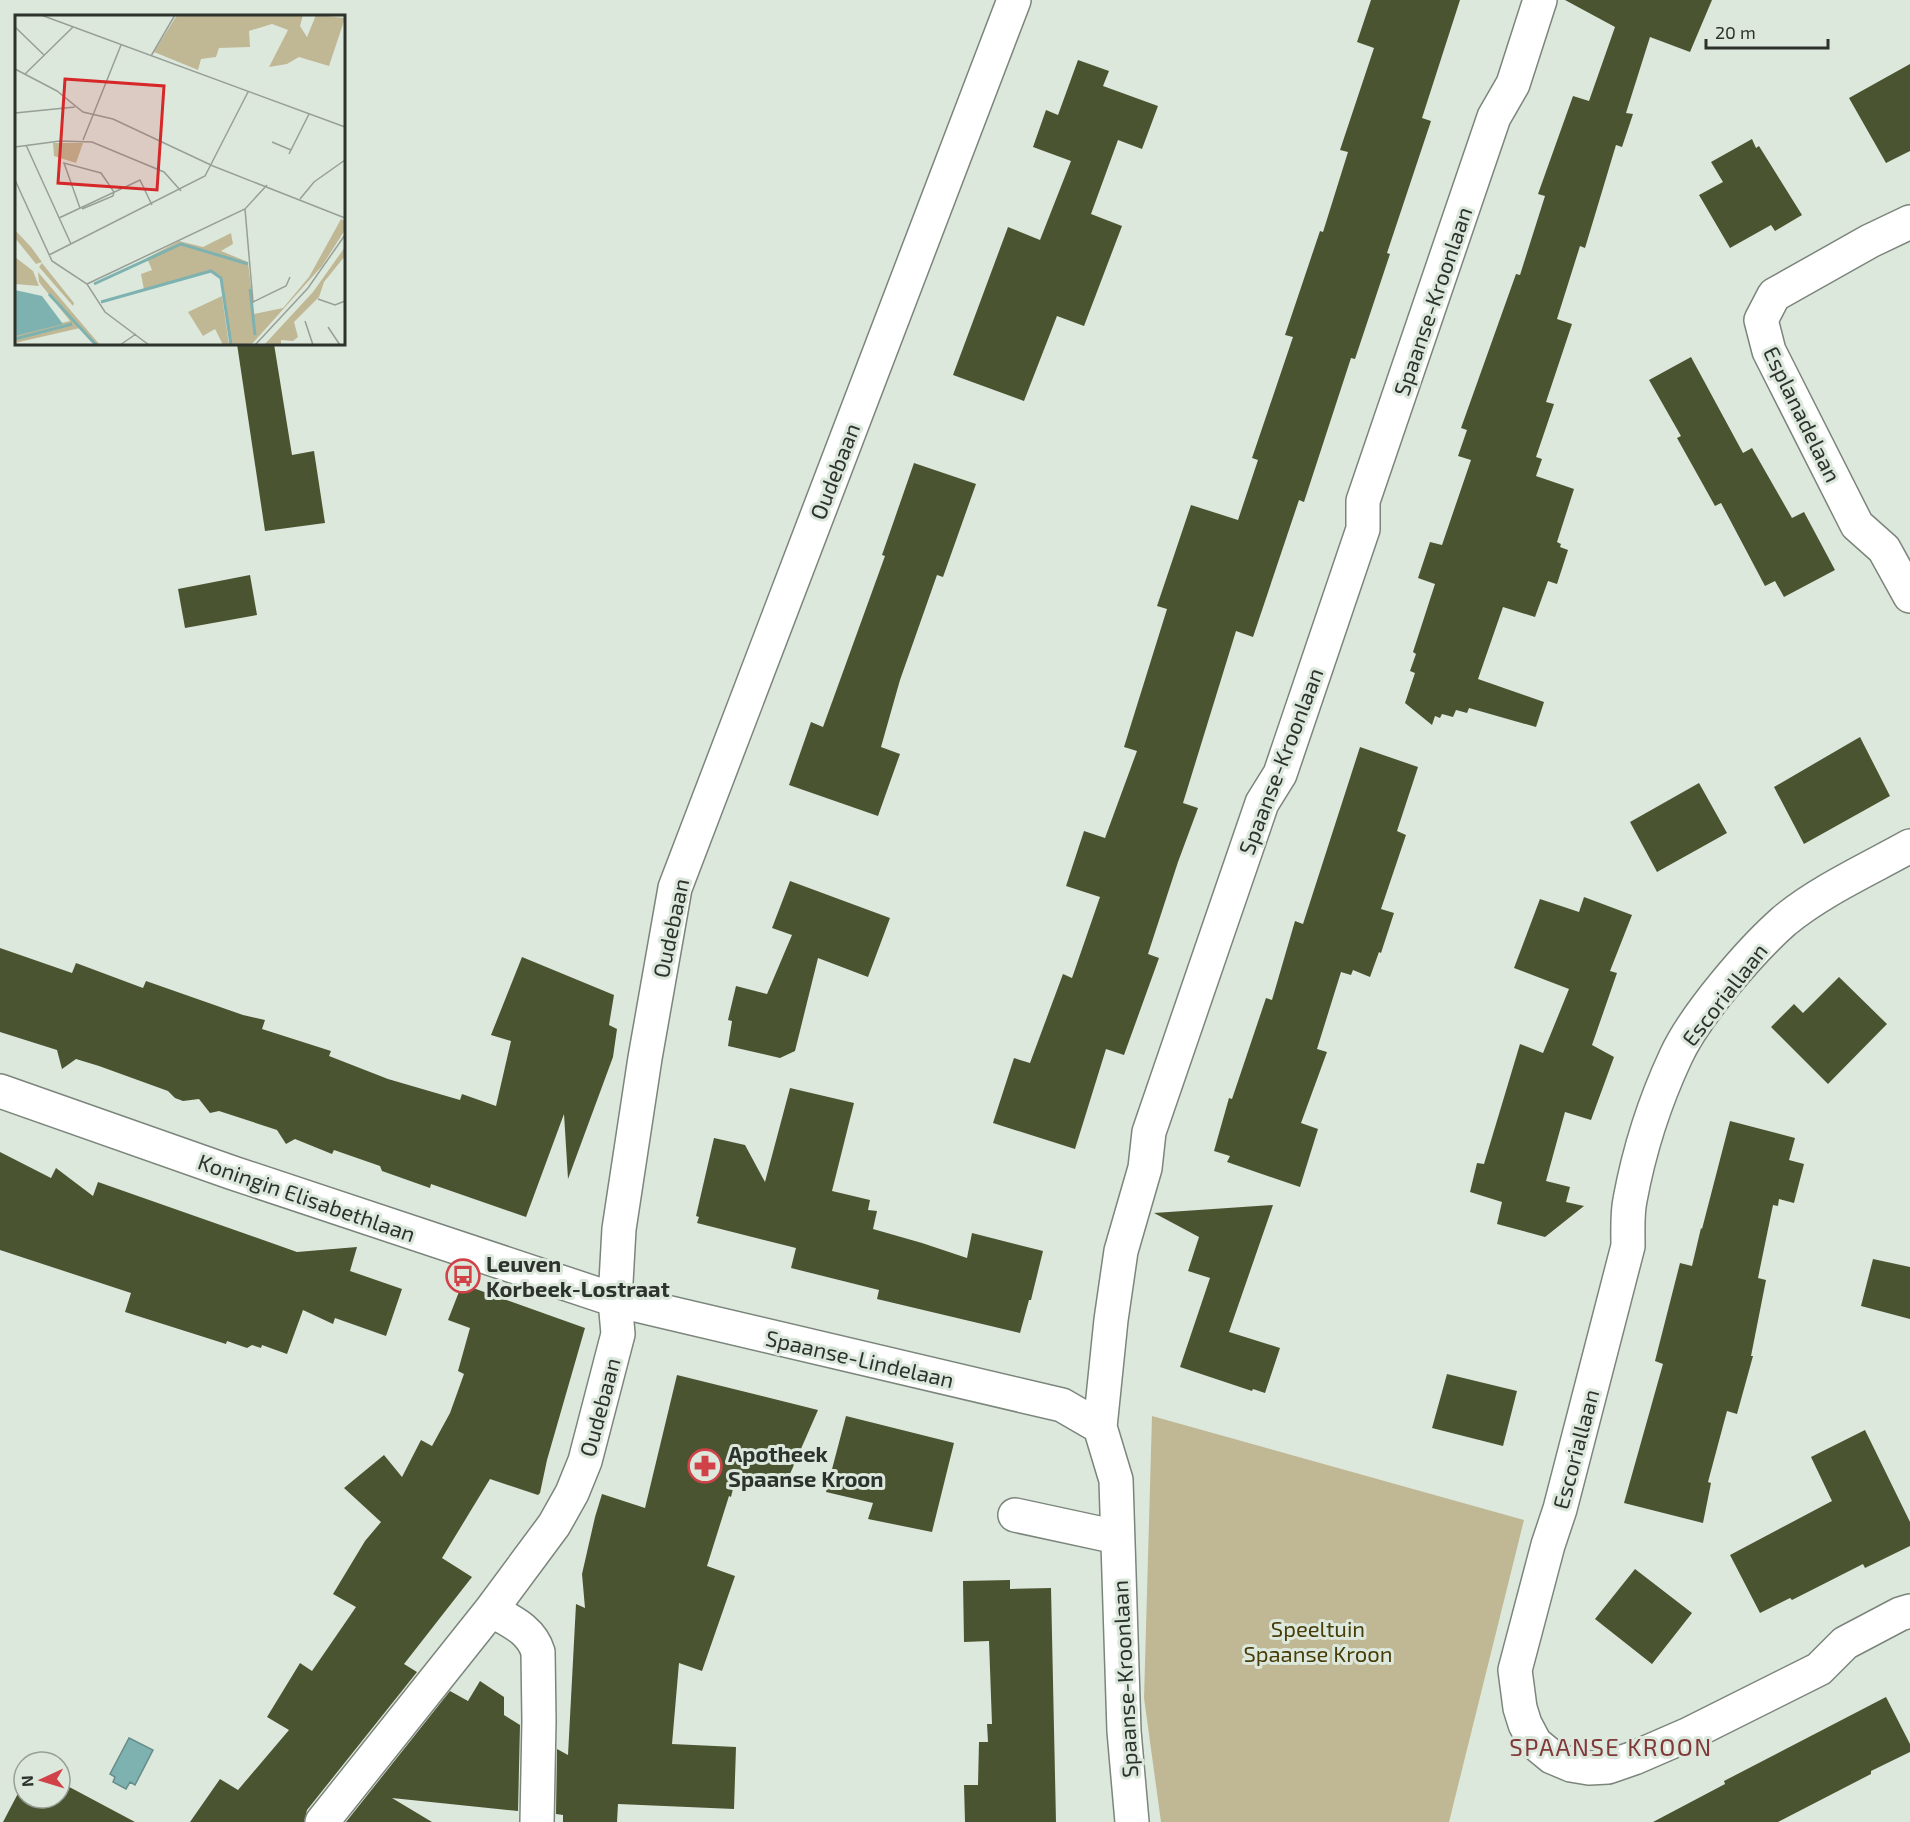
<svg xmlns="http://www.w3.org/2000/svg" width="1910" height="1822" font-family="'Exo 2',sans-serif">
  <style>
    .green { fill: #c0b895 }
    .water { fill: #7eb2b1; stroke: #668c89; stroke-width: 1.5 }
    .building { fill: #4b5430 }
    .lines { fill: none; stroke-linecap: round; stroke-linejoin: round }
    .street-casing { stroke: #7b857b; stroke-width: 36 }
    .street { stroke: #fff; stroke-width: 33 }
    .labels { text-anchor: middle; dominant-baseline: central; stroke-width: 6; stroke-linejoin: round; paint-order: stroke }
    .street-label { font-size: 22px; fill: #2d322d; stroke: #dde8dd }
    .poi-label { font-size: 22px; font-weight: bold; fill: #2d322d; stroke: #dde8dd; text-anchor: start }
    .park-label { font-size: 22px; fill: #483d09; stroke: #dde8dd }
    .neighbourhood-label { font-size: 24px; letter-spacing: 1.5px; fill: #803838; stroke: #dde8dd }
    .inset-river { fill: none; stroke: #7eb2b1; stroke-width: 3 }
    .inset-road { fill: none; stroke: #979f97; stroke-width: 1.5 }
    .view { fill: #d62828; fill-opacity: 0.15; stroke: #d62828; stroke-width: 3 }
    .inset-edge { fill: none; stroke: #2d322d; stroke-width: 3 }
  </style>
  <rect width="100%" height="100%" fill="#dde8dd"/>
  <path class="green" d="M1152,1416L1524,1520L1449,1822H1161L1144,1698Z"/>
  <path class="water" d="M129,1738L153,1750L135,1785L130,1782L126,1789L113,1782L115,1777L110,1774Z"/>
  <path class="building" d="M1371,0H1460L1422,118L1431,121L1387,253L1390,254L1355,359L1351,358L1304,502L1299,500L1253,637L1236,631L1183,803L1198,808L1178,862L1148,954L1159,958L1124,1055L1106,1049L1075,1149L993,1123L1014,1058L1030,1063L1063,974L1072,978L1100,897L1066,886L1084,831L1105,838L1137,751L1124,747L1167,609L1157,606L1191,505L1238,520L1258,460L1252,458L1293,337L1285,335L1320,231L1323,232L1348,152L1340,150L1374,48L1357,42Z
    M1565,0H1712L1690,52L1650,37L1626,113L1633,114L1622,147L1616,145L1585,248L1580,246L1557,319L1572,324L1546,402L1554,404L1536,457L1542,459L1536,476L1574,489L1557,542L1561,544L1560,547L1568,550L1557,584L1548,581L1535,617L1503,607L1478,679L1544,702L1536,727L1469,708L1467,713L1456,710L1453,717L1442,714L1440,718L1435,716L1432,725L1405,703L1415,673L1410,671L1416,654L1413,652L1435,584L1418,578L1430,542L1442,545L1471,460L1458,456L1467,430L1461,428L1516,274L1520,275L1545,196L1538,194L1573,96L1589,101L1615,27Z
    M1078,60L1109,71L1103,86L1158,106L1142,149L1118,140L1091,214L1122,226L1084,326L1057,316L1024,401L953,375L1008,227L1040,240L1071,161L1033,147L1046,110L1058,115Z
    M1910,64V151L1886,163L1849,98Z
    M1752,139L1756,148L1759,146L1802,215L1775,231L1771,225L1730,248L1699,195L1723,182L1711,162Z
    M237,344H274L292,455L314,451L325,523L265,531Z
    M1691,357L1743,453L1752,448L1792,518L1804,512L1835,570L1784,597L1775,581L1765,586L1721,503L1715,506L1677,438L1681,436L1649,380Z
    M914,463L976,484L943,577L937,575L900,680L881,747L900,754L878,816L789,785L811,722L823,727L885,556L882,555Z
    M250,575L257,615L185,628L178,589Z
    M1860,737L1890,796L1804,844L1774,787Z
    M1360,747L1418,767L1397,831L1406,835L1381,909L1394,913L1381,953L1379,952L1370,977L1353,970L1351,975L1341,972L1317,1049L1327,1052L1301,1123L1318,1129L1300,1187L1227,1162L1230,1156L1214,1151L1229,1098L1232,1099L1266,998L1272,1000L1295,921L1303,924Z
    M1699,783L1727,833L1657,872L1630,822Z
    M790,881L890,918L868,977L818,958L795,1051L780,1058L728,1046L732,1021L728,1020L736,986L767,994L792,935L772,928Z
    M1584,897L1632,915L1610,971L1617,973L1592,1045L1614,1057L1591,1120L1565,1112L1546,1181L1570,1187L1566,1202L1584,1206L1545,1237L1497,1224L1502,1202L1470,1192L1477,1163L1484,1164L1520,1044L1543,1053L1569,989L1514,968L1540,899L1579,912Z
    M0,948L72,973L76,963L143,988L146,981L243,1015L265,1020L262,1029L331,1051L329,1056L388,1079L460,1100L462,1094L496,1106L511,1041L491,1035L522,957L614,995L609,1025L617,1029L613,1057L568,1179L564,1114L526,1217L431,1184L430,1188L382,1171L380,1166L334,1150L332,1154L295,1139L286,1144L277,1130L219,1111L210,1113L199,1099L183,1101L175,1098L168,1091L99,1066L76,1059L62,1069L57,1050L0,1032Z
    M1839,977L1887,1024L1828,1084L1771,1027L1794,1004L1803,1013Z
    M790,1088L854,1103L832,1191L870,1200L868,1210L877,1211L873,1229L922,1243L967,1258L972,1233L1043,1251L1031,1300H1029L1020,1333L877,1299L879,1290L791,1268L796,1248L697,1223L699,1217L696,1216L714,1138L745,1145L765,1182Z
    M1730,1121L1795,1138L1789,1160L1804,1164L1794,1203L1779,1199L1778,1206L1773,1205L1758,1278L1766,1280L1751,1356H1753L1737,1414L1727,1411L1708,1482L1711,1483L1703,1523L1624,1503L1663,1364L1655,1361L1680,1263L1692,1266L1701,1228L1702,1229Z
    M0,1152L51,1178L56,1168L93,1196L98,1182L297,1252L357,1247L350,1271L402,1289L386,1336L335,1318L333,1324L303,1310L287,1354L262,1345L261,1348L252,1345L247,1348L227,1341L226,1344L125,1312L131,1293L0,1250Z
    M1273,1205L1229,1332L1280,1348L1265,1393L1253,1389L1252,1391L1180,1367L1210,1278L1188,1271L1199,1237L1154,1213Z
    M1873,1259L1910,1267V1319L1861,1306Z
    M462,1284L585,1328L547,1460L540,1493L538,1495L490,1479L442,1558L472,1577L404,1664L417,1672L307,1810L304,1822H190L220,1779L238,1790L289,1730L267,1717L300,1663L312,1671L356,1607L333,1594L365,1541L381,1522L344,1488L384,1455L402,1477L421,1440L432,1446L450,1413L464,1374L458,1371L470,1328L448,1320Z
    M1447,1374L1517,1391L1503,1446L1432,1428Z
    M677,1375L818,1410L786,1483L737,1472L731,1497L729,1496L707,1566L735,1576L702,1671L679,1663L672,1744L736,1747L734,1809L618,1804L617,1822H563V1815L556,1814L557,1749L568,1755L576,1604L585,1608L582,1574L595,1517L602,1494L645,1508Z
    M846,1416L954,1443L932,1532L868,1519L873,1503L826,1492Z
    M1865,1430L1910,1522V1546L1865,1568L1863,1564L1792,1600L1790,1598L1760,1613L1730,1555L1832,1501L1811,1457Z
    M1635,1569L1692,1613L1652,1664L1595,1619Z
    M1010,1580V1589L1051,1588L1056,1822H965L964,1785H978L979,1742H988L987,1724H992L989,1641L964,1642L963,1581Z
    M480,1681L504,1697V1715L520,1725L518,1811L392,1798L432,1822H346L450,1691L468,1701Z
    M1886,1697L1910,1744V1752L1871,1771V1774L1778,1822H1653L1725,1784L1724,1781Z
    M24,1782V1798H60V1782L135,1822H3Z"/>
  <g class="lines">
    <defs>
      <path id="street" d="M1910,222L1870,241L1774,295L1761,320L1769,351L1857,525L1884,549L1910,596
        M1910,846C1869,869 1820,891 1784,921C1750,951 1695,1015 1676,1056C1655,1101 1639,1151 1630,1200C1627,1214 1628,1231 1628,1246L1560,1509L1548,1545L1515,1670L1520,1708L1525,1724L1535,1743L1552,1757L1571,1765L1589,1768L1608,1767L1634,1758L1687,1735L1819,1669L1845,1643L1900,1614L1910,1611
        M0,1091L233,1173L615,1300L1062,1405L1100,1427
        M1015,1515L1117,1537
        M491,1610C510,1621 531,1629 538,1652L539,1721L537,1822
        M322,1822L491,1610L554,1525L572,1493L585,1461L618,1334L615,1300L619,1229L645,1058L675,888L1014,0
        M1132,1822L1124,1731L1116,1480L1100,1427L1111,1320L1121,1251L1145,1168L1149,1132L1262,803L1280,774L1363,529V501L1494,117L1513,84L1540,0"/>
    </defs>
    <use href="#street" class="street-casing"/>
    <use href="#street" class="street"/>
  </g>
  <defs>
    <symbol id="bus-ring" viewBox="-11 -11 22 22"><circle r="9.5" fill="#dde8dd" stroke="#d14148" stroke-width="1.5"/><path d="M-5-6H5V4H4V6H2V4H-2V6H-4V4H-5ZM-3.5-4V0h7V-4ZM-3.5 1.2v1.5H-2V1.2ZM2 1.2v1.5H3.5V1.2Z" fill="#d14148"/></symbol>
    <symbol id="pharmacy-ring" viewBox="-11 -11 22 22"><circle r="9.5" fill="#dde8dd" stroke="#d14148" stroke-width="1.5"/><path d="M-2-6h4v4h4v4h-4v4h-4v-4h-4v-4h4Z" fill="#d14148"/></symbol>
  </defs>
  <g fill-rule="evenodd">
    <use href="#bus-ring" x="444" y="1257" width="38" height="38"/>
    <use href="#pharmacy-ring" x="686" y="1447" width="38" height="38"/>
  </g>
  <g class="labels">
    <g class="street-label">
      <text transform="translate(1432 301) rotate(-71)">Spaanse-Kroonlaan</text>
      <text transform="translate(1803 414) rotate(64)">Esplanadelaan</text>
      <text transform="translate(834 471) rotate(-69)">Oudebaan</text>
      <text transform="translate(1280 761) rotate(-69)">Spaanse-Kroonlaan</text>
      <text transform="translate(670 928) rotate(-78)">Oudebaan</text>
      <text transform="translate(1724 994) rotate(-52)">Escoriallaan</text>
      <text transform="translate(307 1197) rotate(19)">Koningin Elisabethlaan</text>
      <text transform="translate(860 1358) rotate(13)">Spaanse-Lindelaan</text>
      <text transform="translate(599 1407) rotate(-75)">Oudebaan</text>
      <text transform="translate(1575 1449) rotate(-75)">Escoriallaan</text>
      <text transform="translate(1124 1679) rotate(-93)">Spaanse-Kroonlaan</text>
    </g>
    <g class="poi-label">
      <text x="486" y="1263">Leuven<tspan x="486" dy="25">Korbeek-Lostraat</tspan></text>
      <text x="728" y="1453">Apotheek<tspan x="728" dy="25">Spaanse Kroon</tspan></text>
    </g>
    <g class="park-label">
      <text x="1318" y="1628">Speeltuin<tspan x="1318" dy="25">Spaanse Kroon</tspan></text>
    </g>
    <g class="neighbourhood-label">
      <text x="1611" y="1746">SPAANSE KROON</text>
    </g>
  </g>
  <g transform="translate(15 15)">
    <rect width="330" height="330" fill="#dde8dd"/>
    <path d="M162,0H288L285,11L292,22L301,0L330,3L314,51L284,42L272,49L254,52L273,15L257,9L234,16L235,32L204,33L201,42L186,44L183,55L139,37ZM38,128H68L61,148L39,141ZM326,204L330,206V215L307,251L236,330H215L206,262L195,256L129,275L126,259L137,255L132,243L164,226L188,232L216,218L218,229L206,236L233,247L239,299L268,293L294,262ZM0,215L16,232L27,247L21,249L0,223ZM330,232V241L309,267L304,282L279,307L283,322L278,326L266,325V330H249L298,277ZM0,242L18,256L24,271L0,269ZM27,248L59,288L58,291L24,252ZM23,257L85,330H80L65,313L0,328V319L55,306L24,267ZM207,281L214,330H208L200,314L188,321L173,297Z" fill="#c0b895"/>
    <path d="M0,275L27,281L48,309L0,321Z" fill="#7eb2b1"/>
    <path class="inset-river" d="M79,269L166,229L233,249M235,274L240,320M34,279L81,330M86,287L196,256L206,263L216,330M0,324L57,309"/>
    <path class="inset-road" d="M26,0L330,112M0,12L29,40M136,41L160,0M0,54L42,76L68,97L98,104L198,151L330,203M10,59L58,12M0,98L60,92M68,125L106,30M257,127L276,135M11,130L56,229M0,132L45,126L77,127L149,157L166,176M274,139L294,99M0,165L37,246L72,269L90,297L134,330M285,184L299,167L330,145M65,193L49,148L86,158L99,177M67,194L98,181L99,177M230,194L238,287L271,271L275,262M44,203L125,165L137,190M34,240L190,161L233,77M72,269L230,194L252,170M303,284L320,290L330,286M290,306L298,330M313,312L325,330M105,330L121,319M240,330L293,273L330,220"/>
    <path class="view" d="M50,64L149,71L142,175L43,168Z"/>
    <rect width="330" height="330" class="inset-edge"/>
  </g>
  <g transform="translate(42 1780) rotate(266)"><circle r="28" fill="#dde8dd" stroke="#979f97" stroke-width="1.5"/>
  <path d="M0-4.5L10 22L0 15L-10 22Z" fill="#d14148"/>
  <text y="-9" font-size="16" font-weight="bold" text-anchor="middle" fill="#2d322d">N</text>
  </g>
  <path d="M1706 39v9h122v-9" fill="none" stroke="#2d322d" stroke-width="3"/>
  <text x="1715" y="39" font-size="18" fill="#2d322d" stroke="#dde8dd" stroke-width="4.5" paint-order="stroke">20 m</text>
</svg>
